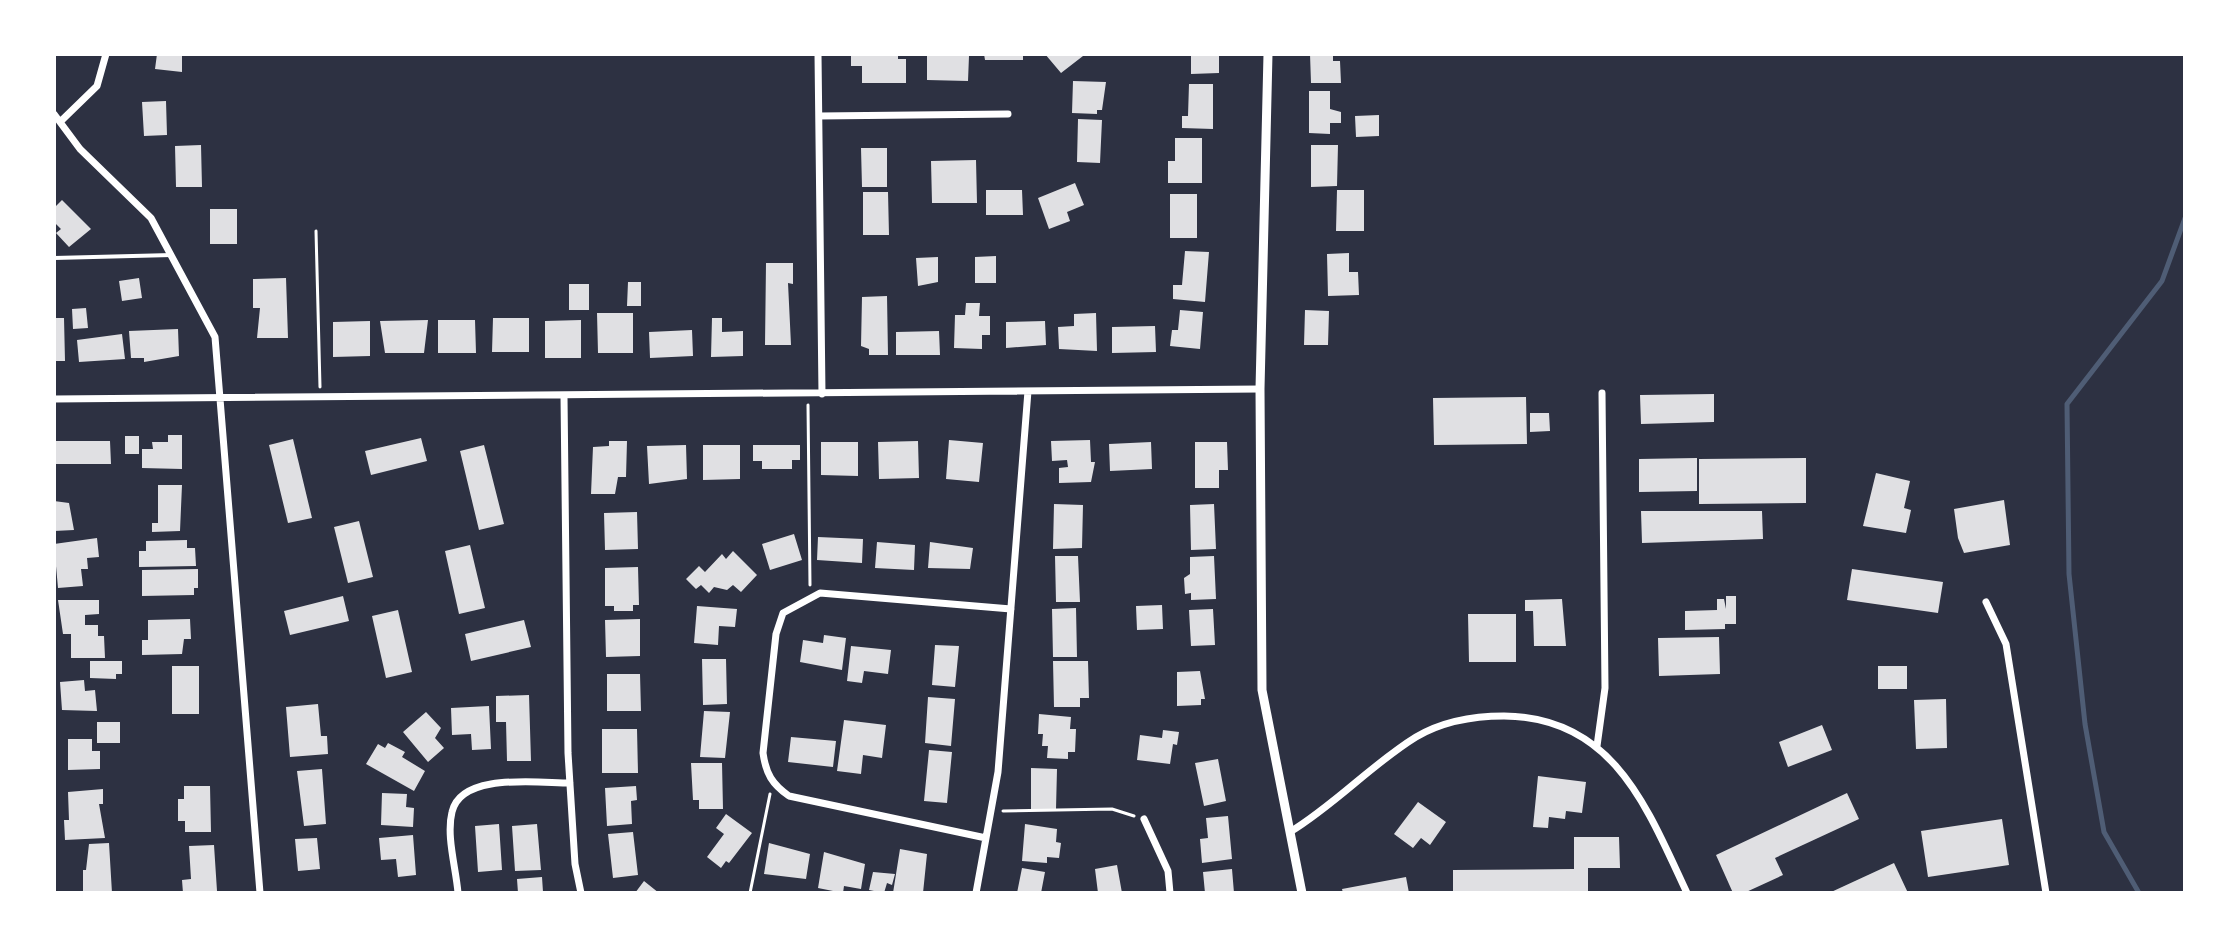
<svg xmlns="http://www.w3.org/2000/svg" width="2239" height="947" font-family="'Times New Roman',serif">
  <style>
    .lines { fill: none; stroke-linecap: round; stroke-linejoin: round }
    .stream { stroke: #4f5d75; stroke-width: 5 }
    .building { fill: #e0e0e3 }
    .path { stroke: #fff; stroke-width: 3 }
    .service { stroke: #fff; stroke-width: 4 }
    .minor { stroke: #fff; stroke-width: 7 }
    .tertiary { stroke: #fff; stroke-width: 9 }
  </style>
  <rect width="100%" height="100%" fill="#2d3142"/>
  <g class="lines">
    <path class="stream" d="M2139,893L2104,832L2085,724L2069,574L2067,404L2162,281L2185,218"/>
  </g>
  <path class="building" d="M157,54H182V72L155,69Z
    M851,54H898V59H906V83H862V66H851Z
    M984,54H1023V60H985Z
    M1045,54H1082L1083,56L1061,73Z
    M1191,54H1219V73L1191,74Z
    M1310,54H1333V61H1340L1341,83H1311Z
    M927,56H969L968,81L927,80Z
    M1073,81L1106,82L1102,110H1097V114L1072,113Z
    M1189,84H1213V129L1182,128V116H1188Z
    M1309,91H1330V109L1341,112V123H1330V134L1309,133Z
    M166,101L167,135L144,136L142,102Z
    M1379,115V136L1356,137L1355,116Z
    M1078,119L1102,120L1100,163L1077,162Z
    M1175,138H1202V183H1168V161H1175Z
    M201,145L202,187H176L175,146Z
    M1311,145H1338L1337,186L1311,187Z
    M861,148H887V187H862Z
    M976,160L977,203H932L931,161Z
    M1075,183L1084,205L1067,212L1070,221L1049,229L1038,198Z
    M986,190H1022L1023,215H986Z
    M1337,190H1364V231H1336Z
    M863,192H888L889,235H863Z
    M1170,194H1197V238H1170Z
    M62,200L91,229L69,247L56,233L61,229L54,222V208Z
    M210,209H237V244H210Z
    M1185,251L1209,252L1205,302L1173,299V285H1182Z
    M1349,253V272H1358L1359,295L1328,296L1327,254Z
    M996,256V283H975V257Z
    M938,257V282L918,286L916,258Z
    M766,263H793V284L788,283L791,345H765Z
    M139,278L142,298L122,301L119,281Z
    M286,278L288,338H257L260,308H253V279Z
    M628,282H641V306H627Z
    M569,284H589V310H569Z
    M887,296L888,355H869V349L861,346L862,297Z
    M966,303H980L979,316H990V335H982V349L954,348L955,315H965Z
    M86,308L88,328L73,329L72,309Z
    M1180,310L1203,312L1200,349L1170,346L1172,330H1178Z
    M1305,310L1329,311L1328,345H1304Z
    M597,313H633V353H598Z
    M1096,313L1097,351L1059,349L1058,327L1074,326V314Z
    M54,318H64L65,361H54Z
    M493,318H529V352H492Z
    M712,318H722V332L743,331V356L711,357Z
    M428,320L424,353H385L380,321Z
    M438,320H475L476,353H438Z
    M581,320V358H545V321Z
    M370,321V356L333,357V322Z
    M1045,321L1046,345L1006,348V322Z
    M1155,326L1156,352L1112,353V327Z
    M178,329L179,356L144,362V358H131L129,331Z
    M692,330L693,356L650,358L649,332Z
    M939,331L940,355H896V332Z
    M122,334L125,359L79,362L77,340Z
    M1714,394V422L1641,424L1640,395Z
    M1526,397L1527,444L1434,445L1433,398Z
    M1530,413H1549L1550,431L1530,432Z
    M168,435H182V469L142,468V449H153L152,442H168Z
    M125,436H139V454H125Z
    M421,438L427,461L371,475L365,451Z
    M293,439L312,518L288,523L269,445Z
    M949,440L983,443L979,482L946,479Z
    M1090,440L1091,462H1095L1091,482L1059,483V468L1068,467L1067,460L1052,461L1051,441Z
    M54,441H110L111,464H54Z
    M609,441H627L626,477H618L615,494H591L593,447L609,446Z
    M918,441L919,478L879,479L878,442Z
    M821,442H858V476L821,475Z
    M1151,442L1152,469L1110,471L1109,444Z
    M1195,442H1227L1228,470H1219V488H1195Z
    M484,445L504,524L479,530L460,451Z
    M686,445L687,479L649,484L647,446Z
    M703,445H740V479L703,480Z
    M753,445H800V460H792V469H762V461H753Z
    M1697,458V491L1639,492V459Z
    M1806,458V503L1699,504V459Z
    M1876,473L1910,481L1904,508L1911,510L1906,533L1863,526Z
    M158,485H182L180,531L152,532V523H158Z
    M2004,500L2010,545L1964,553L1958,538L1954,509Z
    M54,501L69,503L74,530L54,531Z
    M1054,504L1083,505L1082,548L1053,549Z
    M1214,504L1216,549L1191,550L1190,505Z
    M1641,511H1762L1763,539L1642,543Z
    M637,512L638,549L605,550L604,513Z
    M359,521L373,577L348,583L334,527Z
    M794,534L802,560L770,570L762,544Z
    M818,537L863,539L862,563L817,560Z
    M97,538L99,557L87,558L88,569H81L83,586L58,588L54,544Z
    M187,540V548H195L196,566L139,567V551H146V541Z
    M877,542L915,545L914,570L875,568Z
    M930,542L973,548L970,569L928,568Z
    M470,545L485,608L459,614L445,551Z
    M733,551L757,575L741,592L733,585L727,590L714,587L709,593L701,585L696,589L686,579L699,566L705,572L722,554L726,559Z
    M1055,556H1078L1080,602H1056Z
    M1214,556L1216,599L1191,600V593L1185,594L1184,578L1190,574V557Z
    M638,567L639,605H633V611H614V606H605V568Z
    M198,569V588H194V595L142,596V570Z
    M1852,569L1943,582L1938,613L1847,600Z
    M343,596L349,621L290,635L284,611Z
    M1726,596H1736V624H1725V629L1685,630V611L1717,610V599H1724L1726,609Z
    M1562,599L1566,646H1534L1533,611H1525V600Z
    M58,600H99V614L85,615V625H98V636H104L105,658H71V634H63Z
    M1162,605L1163,629L1137,630L1136,606Z
    M697,606L737,609L735,627L719,626L718,645L694,643Z
    M1076,608L1077,657H1053L1052,609Z
    M1213,609L1215,645L1191,646L1189,610Z
    M398,610L412,672L386,678L372,616Z
    M1468,614H1516V662H1469Z
    M190,619L191,639H184L182,654L142,655V640H148V620Z
    M640,619V656L606,657L605,620Z
    M524,620L531,647L471,661L465,634Z
    M824,635L846,638L842,670L800,662L803,640L823,643Z
    M1719,637L1720,674L1659,676L1658,638Z
    M935,645L959,646L955,687L932,685Z
    M851,646L891,650L888,674L864,671L862,683L847,681Z
    M702,659H726L727,704L703,705Z
    M90,661H122V674H116V679L90,678Z
    M1053,661H1088L1089,698H1080V707H1054Z
    M172,666H199V714H172Z
    M1878,666H1907V689H1878Z
    M1200,671L1205,699H1201V705L1177,706V672Z
    M607,674H640L641,711H607Z
    M84,680L85,691L95,690L97,711L62,710L60,682Z
    M529,695L531,761H507L506,722H496V696Z
    M928,697L955,699L951,746L925,743Z
    M1946,699L1947,748L1916,749L1914,700Z
    M318,704L321,736H327L328,754L290,757L286,707Z
    M489,706L491,749L472,750L471,734L452,735L451,708Z
    M704,711L730,712L725,758L700,757Z
    M426,712L441,728L435,738L444,748L428,762L403,732Z
    M1039,714L1071,717L1070,729H1076L1075,752H1068V759L1047,758L1048,746H1042L1043,734H1038Z
    M844,720L886,725L882,758L863,755L861,774L837,771Z
    M97,722H120V743H97Z
    M1822,725L1832,750L1788,767L1779,742Z
    M602,729H637L638,773H602Z
    M1163,730L1179,732L1177,745L1173,744L1170,764L1137,760L1140,735L1162,738Z
    M791,737L836,741L833,767L788,762Z
    M68,739H92V751H100V769L68,770Z
    M388,743L405,752L402,757L425,771L414,791L366,764L378,744L385,748Z
    M929,750L952,752L947,803L924,801Z
    M1218,759L1226,801L1204,806L1195,763Z
    M691,763H722L723,809H699V800H693Z
    M1031,768L1057,769L1056,809H1031Z
    M322,769L326,824L304,826L297,771Z
    M1538,776L1586,782L1582,813L1566,811L1565,819L1549,817L1548,828L1533,827Z
    M184,786H210L211,832H185V821H178V799H184Z
    M636,786L637,800L631,801L632,824L607,826L605,788Z
    M103,789V804H99L105,838L65,840L64,820H69L68,792Z
    M382,793L407,794L406,807L414,808L413,827L381,825Z
    M1847,793L1859,819L1775,858L1783,875L1744,893H1733L1716,855Z
    M1418,802L1446,822L1430,845L1421,838L1413,848L1394,834Z
    M726,814L752,833L729,863L726,861L721,868L707,857L724,834L716,828Z
    M1228,816L1232,859L1202,863L1200,839L1208,838L1206,818Z
    M2002,819L2009,865L1928,877L1921,831Z
    M499,824L502,870L478,872L475,826Z
    M537,824L541,870L515,871L512,826Z
    M1025,824L1057,829L1056,842L1061,843L1059,858L1047,857V863L1022,861Z
    M633,832L638,875L613,878L608,834Z
    M413,835L416,875L398,877L396,859L381,860L379,838Z
    M1574,837H1619L1620,868H1588V893H1453V870L1574,869Z
    M317,838L320,869L298,871L295,839Z
    M109,843L112,893H83V870H86L89,844Z
    M769,843L810,854L806,879L764,874Z
    M214,845L217,891L183,893L182,880L191,879L189,846Z
    M900,849L927,854L923,893H893Z
    M824,852L865,864L861,889L844,886L843,893L818,888Z
    M1894,863L1908,893H1829Z
    M1117,865L1122,893H1098L1095,869Z
    M1022,868L1045,872L1041,893H1017Z
    M1232,869L1234,893H1205L1203,872Z
    M873,872L895,874L892,885L887,883L884,893L869,890Z
    M542,877L543,892L518,893L517,879Z
    M1406,877L1409,893H1343L1342,889Z
    M644,881L659,893H635Z"/>
  <g class="lines">
    <path class="path" d="M316,231L320,387
      M808,405L810,585
      M1003,811L1112,809L1134,816
      M750,893L770,794"/>
    <path class="service" d="M54,258L172,255"/>
    <path class="minor" d="M818,54L822,394
      M54,114L80,149L151,218L215,337L260,893
      M819,116L1008,114
      M60,122L97,86L106,54
      M564,396L568,753L575,864L581,893
      M54,399L1260,389
      M1986,602L2006,644L2046,893
      M1597,746L1605,688L1602,393
      M1144,819L1168,871L1170,893
      M1290,832C1336,804 1372,764 1416,737C1443,721 1473,716 1504,716C1614,717 1647,808 1687,893
      M986,838L789,796C772,784 766,774 763,753L776,634L783,613L820,593L1011,609
      M458,893C456,868 446,836 452,812C461,772 538,783 570,783
      M976,893L998,772L1028,391"/>
    <path class="tertiary" d="M1268,54L1260,389L1262,690L1302,893"/>
  </g>
  <rect width="2239" height="947" fill="none" stroke="#ffffff" stroke-width="112"/>
</svg>
